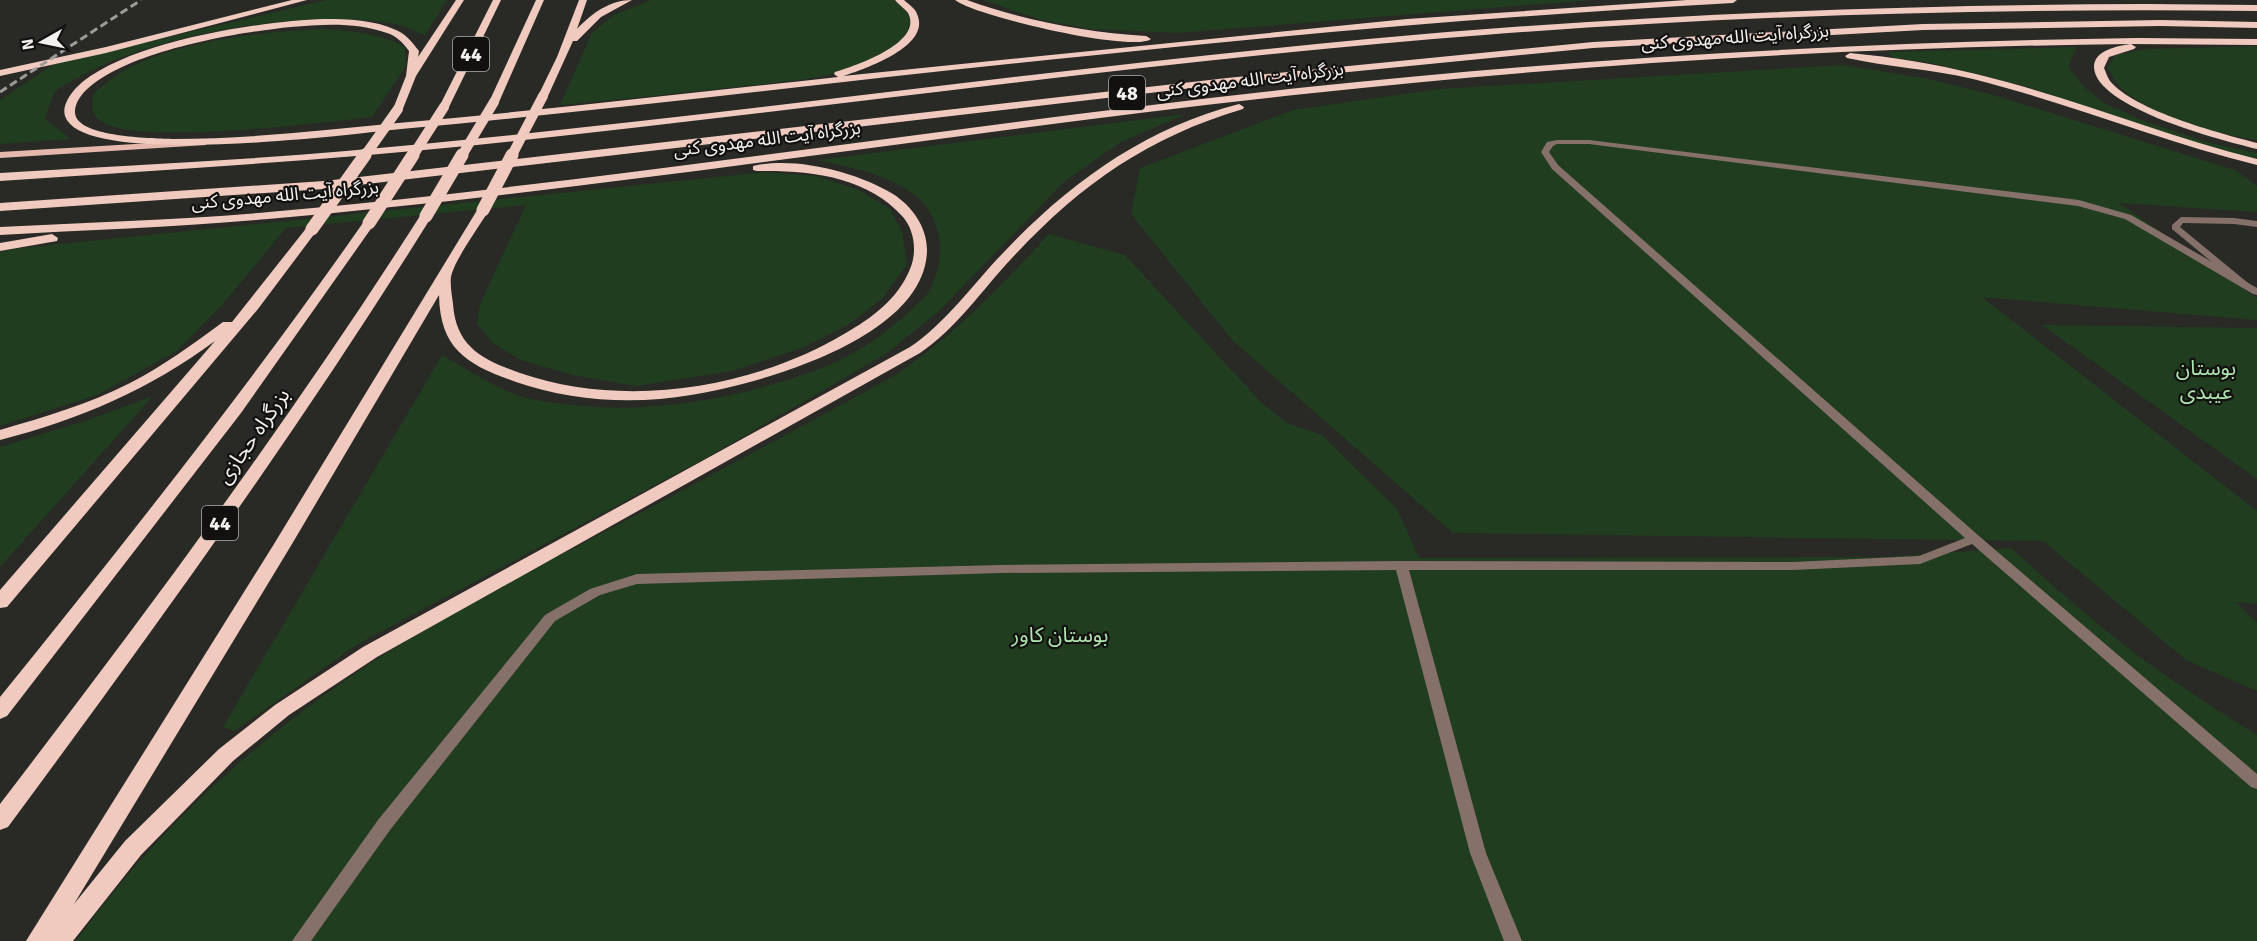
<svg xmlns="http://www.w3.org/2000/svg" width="2257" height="941" font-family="Signika,'Noto Sans Arabic',sans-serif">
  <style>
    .green { fill: #203d20 }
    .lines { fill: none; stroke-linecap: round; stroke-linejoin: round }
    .service { fill: #86706a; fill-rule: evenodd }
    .minor { fill: #86706a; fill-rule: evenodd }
    .primary { fill: #e4b8ac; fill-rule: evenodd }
    .trunk { fill: #f0cabf; fill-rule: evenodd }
    .rail { stroke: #9c9b98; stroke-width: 3; stroke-dasharray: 8 4; stroke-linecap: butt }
    .trunk-bridge-far1 { stroke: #f0cabf; stroke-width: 10 }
    .trunk-bridge { stroke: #f0cabf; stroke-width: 13 }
    .labels { text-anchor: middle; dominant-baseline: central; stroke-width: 4.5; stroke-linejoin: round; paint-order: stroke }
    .far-street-label { font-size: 18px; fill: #f2f1ef; stroke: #121110 }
    .shield { fill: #121110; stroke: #afaeac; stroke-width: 1.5 }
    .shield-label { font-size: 20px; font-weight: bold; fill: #f2f1ef }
    .park-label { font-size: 21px; fill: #afe5ae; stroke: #121110 }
    .street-label { font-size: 21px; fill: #f2f1ef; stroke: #121110 }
  </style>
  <rect width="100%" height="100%" fill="#292925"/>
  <path class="green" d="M326,0H447L425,35C415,32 405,26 395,24C309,8 157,33 81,76C73,81 64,84 57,90C51,95 48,111 45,119L71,139L0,144V100L54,64Z
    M651,0H893C904,7 913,16 908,29C902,46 878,57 862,64C827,79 784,82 746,86C684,93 622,99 560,105L592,33L614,15Z
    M983,0H1593L1177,33L1090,29L1038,19Z
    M323,29C353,31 378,33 405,47L406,66L372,117C326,122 127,148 98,119C90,112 92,104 93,94C106,83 119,72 134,65C192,39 261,32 323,29Z
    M2257,46V140C2215,134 2155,118 2123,90C2116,85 2112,74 2107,67L2116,55L2147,49Z
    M2077,47L2068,66L2082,85L2104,103L2144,121L2206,142L2257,153V159L2166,135L2028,87L1931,63L1894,58L1887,52Z
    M1843,65L1929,79L1990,94L2235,170L2257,186V212L2119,203L2257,298V320L1982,297L2257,511V604L2236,602L2257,623V691L2186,660L2043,541L1453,533L1232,340L1131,214L1140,168L1293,110L1439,89Z
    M1186,114L1121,142L1065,181L939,311L886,354L704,459L358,644L234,731L223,727L442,355C465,368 503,393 527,398C624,418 716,405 808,373C848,360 885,336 915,306C920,301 927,296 930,290C937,275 940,262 940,246C940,230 931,209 918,198C890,174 852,168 817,160Z
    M766,172L815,176L857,189L890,209L902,232L907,264L883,298L848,325L802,348L732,371L636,386L572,375L521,360L493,343L477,324L480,304L526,205L286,228L223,304L177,351L97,395L0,426V252L20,248Z
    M1049,234L1125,255L1261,402L1287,423L1322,435L1397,509L1419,558L1886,557L2011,548C2061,593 2112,639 2168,677C2197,697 2227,716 2257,735V941H76C149,839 244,750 347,679C440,615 542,565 642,512C726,467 811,422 895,375C955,335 1000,287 1049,234Z
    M2042,325L2257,328V479Z
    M153,396L0,567V447L88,420Z"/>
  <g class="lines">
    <path class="service" d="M1557,140H1589L2079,200L2131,215L2257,288V295L2253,294L2125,219L2078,206L1589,144H1557L1553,146L1549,152L1558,165L1979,536L2257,774V789L2251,787L1972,544L1920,564L1793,570H1409L1486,853L1522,941H1504L1470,853L1396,570L1001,573L637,584L600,595L555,621L390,830L311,941H292L378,820L545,615L590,589L637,574L1001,565L1401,561L1793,562L1919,556L1965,538L1552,169L1541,152L1547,142Z"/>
    <path class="minor" d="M2181,217L2234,218L2257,221V227L2234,224L2183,223L2180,227L2248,283V287H2242L2172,229V225Z"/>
    <path class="primary" d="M202,140L206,141V145L0,158V152Z"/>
    <path class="trunk" d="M292,0H307L106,53L0,76V70L106,47Z
      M456,0H464L416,76L402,111H394L393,109L406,76L409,51C403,43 397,36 387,33C358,22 322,24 291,27C238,32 115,53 81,96C77,101 73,110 76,117C86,138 154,138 174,139C249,139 324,130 398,123C545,110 691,93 838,77L834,74L835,72C854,66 924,43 908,13C905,9 898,4 895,0H904C908,4 915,8 917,14C932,46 865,69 843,76L1407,19L1687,0H1737L1733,3C1517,15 1302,33 1087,56C858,79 630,108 401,129C352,134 82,169 65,116C62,106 69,96 76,88C122,42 260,21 324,19C348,19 375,20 396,30C406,34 412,42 419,51L418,57Z
      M493,0H501L449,107L448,109H440L439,107Z
      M536,0H544L499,102L490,104L489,102Z
      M579,0H587L577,29C592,13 610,0 632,0L601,17L577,41H573L548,96L539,98L538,96L557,57Z
      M955,0H967C1026,21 1084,32 1146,36L1151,39C1132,53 975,16 955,0Z
      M2146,4L2257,5V11C1999,8 1741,15 1484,35C1147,61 813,110 477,145C318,161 159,170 0,181V173C115,166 231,161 346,151C687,121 1026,71 1368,39C1627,15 1886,5 2146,4Z
      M2160,20L2257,22V28L2160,26L1923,30L1593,48L1227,84L324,189L0,211V203L324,181L1227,78L1593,42L1923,24Z
      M2137,38L2257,39V45L2131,44L2136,47L2134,49L2109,57L2104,68C2106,72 2107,77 2110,81C2135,111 2219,133 2257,143V149C2224,141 2095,108 2094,67C2094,50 2118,46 2130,44C1854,47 1579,64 1304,94C958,131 615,189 268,219C179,227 89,230 0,235V227C90,222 180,220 269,212C617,181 961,124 1308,87C1584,58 1860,42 2137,38Z
      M1850,53C1893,57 1935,64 1976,74C2071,97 2162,135 2257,159V165C2161,141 2069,103 1973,79C1930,69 1888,67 1847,58L1845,56Z
      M1239,104L1244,107L1243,109C1146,138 1080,185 1012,258C982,290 956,329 920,353L377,657L289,715L233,761L141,855L73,941H26L274,544L479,207H487L489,210C480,225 457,257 452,273C449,281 452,295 453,304C456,347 483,360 520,373C624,409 751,389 844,334C872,318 898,299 910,269C917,253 915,231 903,217C867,176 809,170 757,171L753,170V166C795,156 857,172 893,194C912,206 927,227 927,250C926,338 760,384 691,395C633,405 571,401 516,382C468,365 440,350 439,295L292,544L74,904L125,841L219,749L275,705L363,647L910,347C946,323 973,284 1003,253C1069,183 1145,128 1239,104Z
      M426,212L432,216C301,427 155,628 8,827L0,830V804C147,612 290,420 420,216Z
      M369,219L375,223L241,413L7,716L0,719V697C126,541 250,385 365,220Z
      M312,225L318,229L258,309L7,607L0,608V590L215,341C150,389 79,420 0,440V430C44,417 89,404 130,383C163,366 193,344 223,322H232L308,226Z
      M52,234L58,238L57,241L0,251V243Z"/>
    <path class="rail" d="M0,92L141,0"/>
    <path class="trunk-bridge-far1" d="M364,157L398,109
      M412,157L444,107
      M461,157L494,102
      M511,157L543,96"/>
    <path class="trunk-bridge" d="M483,210L512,155
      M426,216L462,155
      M369,223L413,155
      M312,229L365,155"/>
  </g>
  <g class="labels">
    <g class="far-street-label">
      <text transform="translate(1735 37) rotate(-4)">بزرگراه آیت الله مهدوی کنی</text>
      <text transform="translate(1250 80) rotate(-7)">بزرگراه آیت الله مهدوی کنی</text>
      <text transform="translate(767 139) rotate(-7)">بزرگراه آیت الله مهدوی کنی</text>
      <text transform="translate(285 195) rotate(-5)">بزرگراه آیت الله مهدوی کنی</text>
    </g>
    <g class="shield">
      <rect x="453" y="37" width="36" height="34" rx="4.5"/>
      <rect x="1109" y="76" width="36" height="34" rx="4.5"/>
      <rect x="202" y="506" width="36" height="34" rx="4.5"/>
    </g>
    <g class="shield-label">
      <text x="471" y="54">44</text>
      <text x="1127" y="93">48</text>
      <text x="220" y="523">44</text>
    </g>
    <g class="park-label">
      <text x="2206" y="368">بوستان<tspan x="2206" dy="24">عیبدی</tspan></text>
      <text x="1060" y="635">بوستان کاور</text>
    </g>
    <g class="street-label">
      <text transform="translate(253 436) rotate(-55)">بزرگراه حجازی</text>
    </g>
  </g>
  <g transform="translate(42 42) rotate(261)" stroke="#121110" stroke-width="4.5" paint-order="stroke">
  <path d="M0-4.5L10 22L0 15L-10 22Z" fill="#f2f1ef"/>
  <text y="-9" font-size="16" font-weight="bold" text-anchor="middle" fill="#f2f1ef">N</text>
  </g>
</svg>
